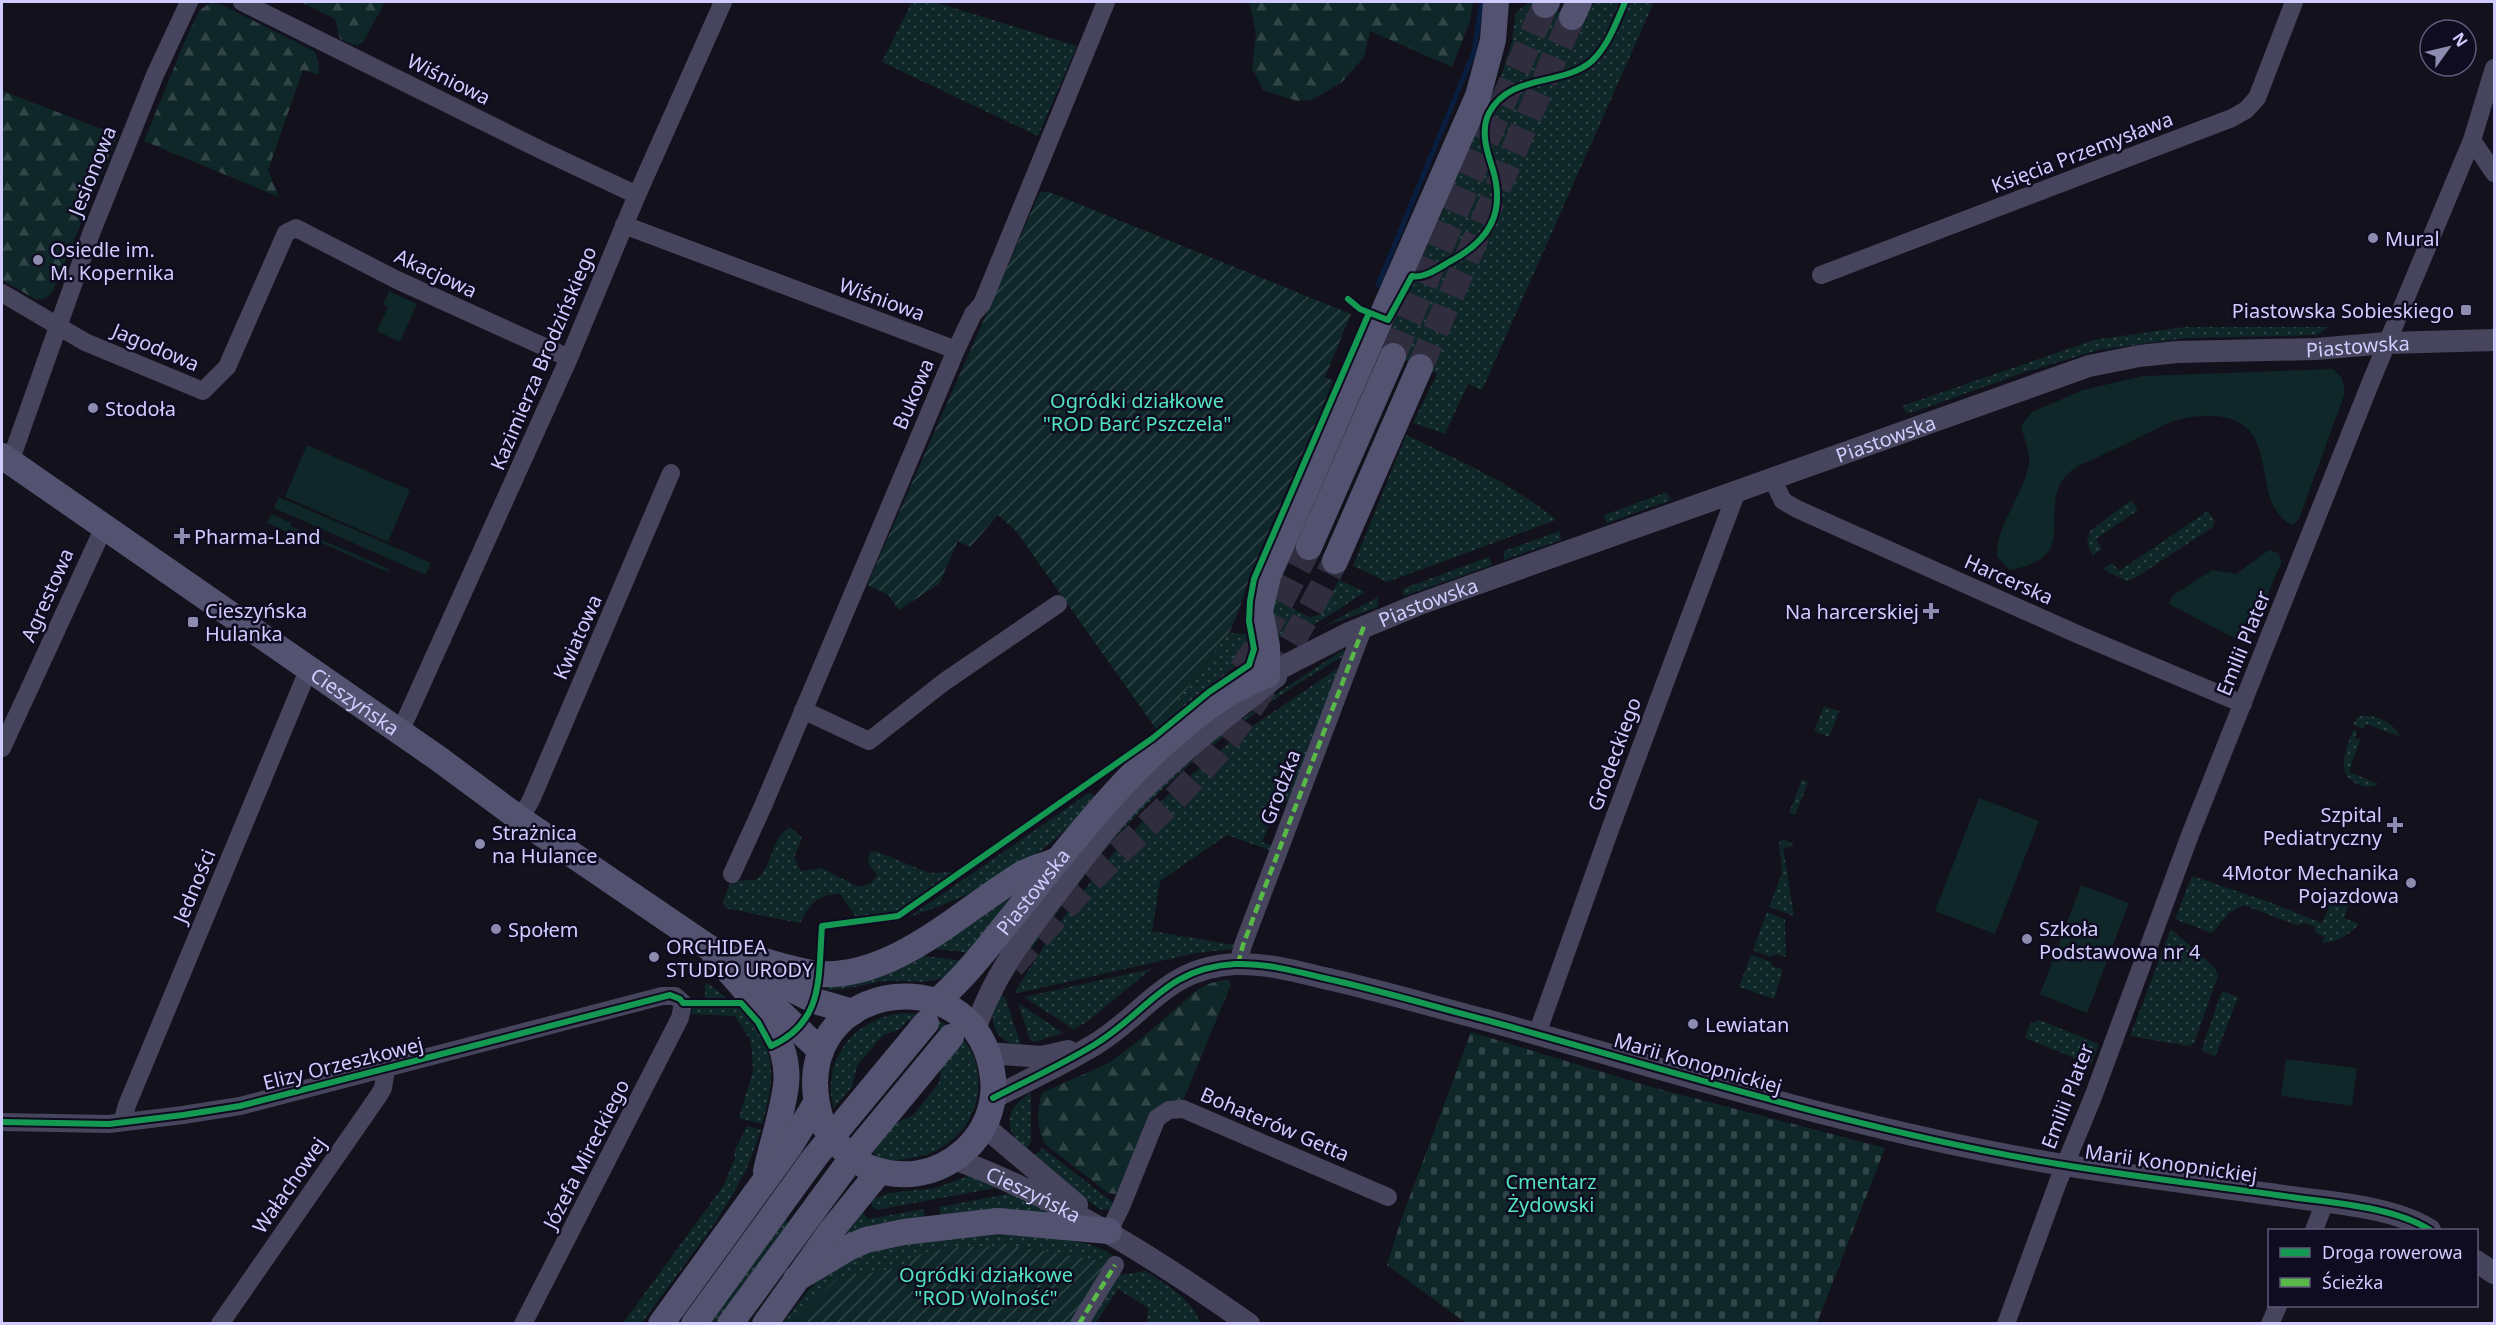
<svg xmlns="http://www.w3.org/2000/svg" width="2496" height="1325" font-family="'Noto Sans',sans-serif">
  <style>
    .grass { fill: url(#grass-dots) }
    .forest { fill: url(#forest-firs) }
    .cemetery { fill: url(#cemetery-stones) }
    .park { fill: #0f2728 }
    .garden { fill: url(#garden-furrows) }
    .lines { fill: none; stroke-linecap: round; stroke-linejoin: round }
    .stream { stroke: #091e3f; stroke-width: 5 }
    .secondary-tunnel { stroke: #2f2d3e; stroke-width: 26; stroke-dasharray: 26 13; stroke-linecap: butt }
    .minor { stroke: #46455d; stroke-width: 18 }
    .tertiary { stroke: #46455d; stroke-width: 22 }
    .secondary { stroke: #535270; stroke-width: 26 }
    .secondary-bridge { stroke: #535270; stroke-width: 26 }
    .quiet { stroke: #58b947; stroke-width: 4.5; stroke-dasharray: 9 4.5; stroke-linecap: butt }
    .cycleway-casing { stroke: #0f0c21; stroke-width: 10 }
    .cycleway { stroke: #139951; stroke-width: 6 }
    .poi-dot { fill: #8e8bb0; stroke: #0f0c21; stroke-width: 2 }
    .labels { text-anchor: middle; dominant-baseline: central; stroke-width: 5; stroke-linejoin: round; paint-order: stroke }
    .street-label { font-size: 20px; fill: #d1ccff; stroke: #0f0c21 }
    .poi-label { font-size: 20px; fill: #d1ccff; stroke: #0f0c21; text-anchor: start }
    .park-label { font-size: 20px; fill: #52e5bf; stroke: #0f0c21 }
  </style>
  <defs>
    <pattern id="grass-dots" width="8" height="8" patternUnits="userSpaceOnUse" patternTransform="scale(1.5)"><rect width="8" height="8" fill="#0f2728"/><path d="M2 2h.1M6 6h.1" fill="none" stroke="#314548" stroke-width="1.8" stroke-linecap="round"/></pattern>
    <pattern id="forest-firs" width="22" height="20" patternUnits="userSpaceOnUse" patternTransform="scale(1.5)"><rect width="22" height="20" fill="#0f2728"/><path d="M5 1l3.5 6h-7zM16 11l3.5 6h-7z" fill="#314548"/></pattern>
    <pattern id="cemetery-stones" width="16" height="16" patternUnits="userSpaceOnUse" patternTransform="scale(1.5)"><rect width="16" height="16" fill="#0f2728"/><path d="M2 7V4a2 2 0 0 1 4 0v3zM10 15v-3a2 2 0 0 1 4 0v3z" fill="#314548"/></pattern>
    <pattern id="garden-furrows" width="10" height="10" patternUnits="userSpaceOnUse" patternTransform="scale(1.5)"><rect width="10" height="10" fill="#0f2728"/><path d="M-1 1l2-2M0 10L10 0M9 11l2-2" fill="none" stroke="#314548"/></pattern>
  </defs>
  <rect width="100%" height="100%" fill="#12111c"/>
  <path class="grass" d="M912,2H934L1077,46L1038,136L882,62Z
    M1530,2H1537L1584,22L1594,2H1654L1482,390L1468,384L1445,434L1413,423L1437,374L1382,350L1502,73L1512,41L1516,12Z
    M2184,327H2328L2317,335L2185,338L2098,350L2022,373L1914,412L1907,413L1902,406L2094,340Z
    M1406,435C1458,460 1511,482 1556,520L1387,582L1353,566Z
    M1667,492L1671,500L1607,523L1604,515Z
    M2131,500L2138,510L2096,539L2102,549L2093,556L2087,543L2090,531Z
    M2208,511L2215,522L2213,527L2135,578L2126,581L2103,569L2112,563L2119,571Z
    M1560,531L1561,540L1504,560V551Z
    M1489,557L1492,565L1404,596L1402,589Z
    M1339,580L1365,592C1344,605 1296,641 1273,637L1269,597L1309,617L1319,615Z
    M1378,597V607L1322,627Z
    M1229,633L1247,634L1249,644L1246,658L1156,729Z
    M1343,650L1347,654C1267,700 1190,757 1127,825C1083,873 1046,929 1008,982L1023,953L1065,894L1148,798L1215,739L1282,690Z
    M1344,664L1290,803L1280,799L1262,842L1273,846L1272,851L1227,835L1160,881L1152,931L1235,945L1232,949L1196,953L1018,993L1015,991L1057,926L1105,863L1159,803L1232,740Z
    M1824,706L1839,711L1829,737L1814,731Z
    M2361,716C2378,714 2393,723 2401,737L2366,724L2364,729L2353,725L2357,718Z
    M2353,730L2357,731L2355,738L2360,740L2349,772L2379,784C2372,787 2365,788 2357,784C2334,773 2347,748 2353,730Z
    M1802,779L1808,782L1795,815L1789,813Z
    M1089,793L1096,797C1045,859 984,892 909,917Z
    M790,827L802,838L794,858L801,871L821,868L859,887L871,883L877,875L868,863L870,852L876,851L929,873L954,872L894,915L858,920L840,894C817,894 810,904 800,923L725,908L723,901L731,881L756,880C775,864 769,840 790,827Z
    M1786,840L1795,846L1783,848L1794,916L1769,907L1782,873L1779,841Z
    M1034,876L969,956L964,952L926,948Z
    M2192,876L2269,902L2322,923L2330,905L2338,900L2349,904L2344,918L2359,924C2349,935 2337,942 2322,943L2325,937L2316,933L2314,926L2304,923L2297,925L2243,905L2229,913L2212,933L2175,919Z
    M1767,912L1785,919L1786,957L1776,954L1770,957L1753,950Z
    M2171,929L2215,968L2218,976L2194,1043L2188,1046L2130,1036Z
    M1751,955L1771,962L1773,967L1783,969L1774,999L1739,987Z
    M924,956L959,960L963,964C930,992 916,977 878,982C861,985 845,990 827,990L828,986L878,977Z
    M1151,969L1087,1022L1073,1029L1024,997Z
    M707,983L731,1001H705V984Z
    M997,991L1005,997L1022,1048C988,1036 990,1021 997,991Z
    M2222,991L2238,997L2215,1057L2203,1051L2202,1048Z
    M1018,1003L1063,1033L1034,1042L1030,1040Z
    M695,1005L740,1006C776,1048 777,1072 762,1124L739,1118L753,1071L751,1041L735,1016L690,1014Z
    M906,1013C1007,1019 999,1151 905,1159C893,1160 886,1162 874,1158L876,1155L872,1152L894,1124L913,1115L939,1083L946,1032L931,1024L908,1020L900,1029L882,1036L857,1066L852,1087L834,1108C833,1101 830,1097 831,1087C831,1045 866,1015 906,1013Z
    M2039,1020L2099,1044L2091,1065L2025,1038L2030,1024Z
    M1031,1092V1142L1025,1151C1003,1128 1004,1110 1031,1092Z
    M747,1126L761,1130L747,1168L733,1194L715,1223L642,1323H623L724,1185L735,1158L734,1152Z
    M1043,1148L1116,1205L1108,1210L1099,1209L1033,1157Z
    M969,1176L1001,1187L876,1210L869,1201L889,1193L935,1188Z
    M1012,1188L1066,1219H941L939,1207L1008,1194Z
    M860,1208L868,1219L924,1209L925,1221L833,1245Z
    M785,1218L789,1224L717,1323L707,1324Z
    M992,1233C1023,1235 1091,1235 1114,1257L1108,1262L1014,1246L956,1247L923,1253L896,1268L836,1279L793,1323L783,1324C794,1309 804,1293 818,1281C865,1239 933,1241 992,1233Z
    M1146,1271C1167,1286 1192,1298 1200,1323H1147L1148,1308L1118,1289L1096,1323L1088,1324L1118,1275Z"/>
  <path class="forest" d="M300,2H385L363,42L357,46L340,39L335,19Z
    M1249,2H1473L1470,21L1452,67L1370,31L1364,57L1342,82L1312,100L1297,101L1263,90L1252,68L1256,33Z
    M210,3L220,4L314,51C318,59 320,65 319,75L303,70L268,170L279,197L144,141L187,36L200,10Z
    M2,91L118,135L52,293L45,298L37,300L2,280Z
    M1228,979L1231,984L1181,1106L1170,1104L1116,1194L1108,1193L1046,1145C1037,1132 1035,1107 1043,1092L1109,1063L1142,1038L1198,989L1211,983Z"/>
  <path class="cemetery" d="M1471,1032L1655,1088L1885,1148L1817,1323H1466L1387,1265L1401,1220Z"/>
  <path class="park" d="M389,291L417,304L400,342L377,331L388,307L383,304Z
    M2333,369L2342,378L2345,393L2299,519L2292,525C2247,502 2285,421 2215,416C2200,415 2179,418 2166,424C2142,436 2119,447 2096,458C2088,462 2077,465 2071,471C2031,505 2087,557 2010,570L1997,557C1995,525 2024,496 2029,463C2030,453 2024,437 2021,426L2032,412L2083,390L2143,376Z
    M307,445L410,490L388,542L285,497Z
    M279,497L431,563L426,575L274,508Z
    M271,514L291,523L290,526L389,569L388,572L289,529L287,532L267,523Z
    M2269,550L2278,553L2282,561L2251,633L2246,639H2236L2169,604L2172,596L2212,570L2236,574Z
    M1979,798L2039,821L1995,934L1935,911Z
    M2081,885L2129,903L2087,1013L2040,994Z
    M2286,1059L2357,1068L2352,1106L2281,1096Z"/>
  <path class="garden" d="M1040,192H1049L1351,314L1325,377L1333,381C1308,444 1279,506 1253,568C1244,590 1240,613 1229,633L1156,729L1016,531L998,515L970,547L958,541L939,584L899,610L887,594L867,585Z
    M995,1246H1014L1108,1262L1071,1323L793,1324L836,1279L896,1268L923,1253L956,1247Z"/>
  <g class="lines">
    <path class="stream" d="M1378,285L1474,52L1482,2"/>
    <path class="secondary-tunnel" d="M1393,356L1545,5
      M1420,367L1572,17
      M1219,702L1259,644L1309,547
      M1012,966C1043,931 1075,895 1109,862C1146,826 1185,791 1218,751C1265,693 1302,628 1335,561"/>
    <path class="minor" d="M242,2L543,151L637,195
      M2472,140L2494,173
      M624,225L956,350
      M1821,275L2232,118L2246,110L2257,98L2294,2
      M2,293L85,342L203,391L227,367L286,233L296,228L397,280L569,358
      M10,462L92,231L155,75L189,2
      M1772,478L1783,501L1797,509L2077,634L2243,704
      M803,710L869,741L944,682L1058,604
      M400,732L569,358L637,195L723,2
      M2,748L104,527
      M520,819L531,800L671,473
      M732,874L763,806L956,350L973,314L982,304L1106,2
      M1238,964L1243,945L1364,626
      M1537,1034L1612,824L1737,491
      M2,1122L109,1124L183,1115L240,1106L662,996H675L683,1003L680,1018L523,1324
      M122,1122L127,1105L309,668
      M2314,1230L2325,1202
      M1109,1231L1121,1207L1157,1118L1169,1110L1183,1109L1388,1197
      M220,1324L379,1095L383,1088L386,1069
      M1079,1324L1115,1265
      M2006,1324L2058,1182L2093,1097L2190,835L2372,379L2472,140L2494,68
      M2270,1324L2278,1306"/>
    <g class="tertiary">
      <path id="s1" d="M1267,675L1347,634L1417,605L2089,366L2139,356L2177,352L2316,349L2387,343L2494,340"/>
      <path d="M975,1030C993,977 1020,942 1053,898C1076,868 1099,836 1124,809C1170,760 1223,719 1276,677"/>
      <path d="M988,1053L1042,1057L1068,1051"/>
      <path d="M993,1098C1026,1081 1061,1065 1094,1045C1147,1013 1165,968 1235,964C1265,963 1295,971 1324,978C1378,990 1432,1006 1486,1020C1676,1072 1863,1132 2058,1164C2136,1177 2214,1186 2291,1197C2334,1203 2394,1207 2430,1230"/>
      <path d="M984,1126L1077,1205"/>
      <path id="s2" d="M955,1159C1063,1200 1155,1258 1249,1324"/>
      <path d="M2476,1261L2494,1273"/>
    </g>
    <g class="secondary">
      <path d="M1545,5L1547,2"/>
      <path d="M1572,17L1579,2"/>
      <path id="s3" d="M2,456L439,759L520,819L708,947L815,1001L853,1012"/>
      <path d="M1309,547L1393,356"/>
      <path d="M1335,561L1420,367"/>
      <path d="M714,954C744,991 792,1032 786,1085C783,1111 772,1144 766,1171"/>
      <path d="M752,958C774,963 797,972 819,974C894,979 962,910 1022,874C1032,868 1045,865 1056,861"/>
      <path d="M762,995L821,1051"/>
      <path id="s4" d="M936,1002C972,971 999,932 1029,896C1087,823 1147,747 1226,695C1239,687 1253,681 1267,675V646L1260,611L1268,576L1478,96L1493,40L1496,2"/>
      <path d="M822,1123C776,981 979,948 993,1078C996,1105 985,1133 964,1151C936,1176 901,1180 867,1167"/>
      <path d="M796,1279L850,1247L866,1240L904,1232L998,1221L1109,1231"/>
      <path d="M661,1324L790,1146L816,1103"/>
      <path d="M694,1324L815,1157L926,1023"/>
      <path d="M730,1324L860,1147L951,1037"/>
      <path d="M765,1324L831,1231L879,1172"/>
    </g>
    <path class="secondary-bridge" d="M822,1123C835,1143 847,1155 867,1167"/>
    <path class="quiet" d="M1238,964L1243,945L1364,626
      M1079,1324L1115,1265"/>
    <defs>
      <path id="cycleway" d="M1348,299L1360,309L1388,320L1412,276C1423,279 1439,268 1449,262C1488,242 1506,214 1493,170C1487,152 1480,131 1489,113C1510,73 1562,87 1592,61C1608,46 1617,21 1625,2
        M993,1098C1026,1081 1061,1065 1094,1045C1147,1013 1165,968 1235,964C1265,963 1295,971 1324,978C1378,990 1432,1006 1486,1020C1676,1072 1863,1132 2058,1164C2136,1177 2214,1186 2291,1197C2334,1203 2394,1207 2430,1230
        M2,1122L109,1124L183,1115L240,1106L670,995L680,999L683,1003H741L758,1022L771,1046C825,1022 818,976 822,926L898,916L1153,738L1209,692L1249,665L1254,649L1249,621L1250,601L1254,579L1369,313"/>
    </defs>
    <use href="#cycleway" class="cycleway-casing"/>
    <use href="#cycleway" class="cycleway"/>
  </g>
  <g class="poi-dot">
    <circle cx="2373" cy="238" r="6"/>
    <circle cx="38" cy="260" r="6"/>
    <rect x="2460" y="304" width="12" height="12" rx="3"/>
    <circle cx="93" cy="408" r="6"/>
    <path d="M179 527h6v6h6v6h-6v6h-6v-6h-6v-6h6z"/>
    <path d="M1928 602h6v6h6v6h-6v6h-6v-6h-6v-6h6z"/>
    <rect x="187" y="616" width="12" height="12" rx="3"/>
    <path d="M2392 816h6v6h6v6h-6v6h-6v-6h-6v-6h6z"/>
    <circle cx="480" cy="844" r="6"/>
    <circle cx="2411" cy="883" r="6"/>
    <circle cx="496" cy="929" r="6"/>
    <circle cx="2027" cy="939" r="6"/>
    <circle cx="654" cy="957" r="6"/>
    <circle cx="1693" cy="1024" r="6"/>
  </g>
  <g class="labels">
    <g class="street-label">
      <text transform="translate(449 79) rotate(26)">Wiśniowa</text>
      <text transform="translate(2082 152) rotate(-21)">Księcia Przemysława</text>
      <text transform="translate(92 171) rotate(-68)">Jesionowa</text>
      <text transform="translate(436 273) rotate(25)">Akacjowa</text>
      <text transform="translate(882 299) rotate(20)">Wiśniowa</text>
      <text stroke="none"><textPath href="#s1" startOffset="1149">Piastowska</textPath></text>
      <text transform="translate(156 347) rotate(23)">Jagodowa</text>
      <text transform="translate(543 358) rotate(-67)">Kazimierza Brodzińskiego</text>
      <text transform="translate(913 394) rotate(-67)">Bukowa</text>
      <text stroke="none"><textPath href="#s1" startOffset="663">Piastowska</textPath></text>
      <text transform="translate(2009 579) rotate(24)">Harcerska</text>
      <text transform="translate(47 595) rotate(-66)">Agrestowa</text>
      <text stroke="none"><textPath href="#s1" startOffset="177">Piastowska</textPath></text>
      <text transform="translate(577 637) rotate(-66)">Kwiatowa</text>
      <text transform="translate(2243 643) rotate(-68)">Emilii Plater</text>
      <text stroke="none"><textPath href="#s3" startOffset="430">Cieszyńska</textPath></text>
      <text transform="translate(1614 754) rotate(-70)">Grodeckiego</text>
      <text transform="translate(1280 787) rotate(-69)">Grodzka</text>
      <text transform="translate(194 886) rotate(-67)">Jedności</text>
      <text stroke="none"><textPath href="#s4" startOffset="147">Piastowska</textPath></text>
      <text transform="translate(343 1063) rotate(-14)">Elizy Orzeszkowej</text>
      <text transform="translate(1698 1063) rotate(16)">Marii Konopnickiej</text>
      <text transform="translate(2067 1096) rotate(-69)">Emilii Plater</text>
      <text transform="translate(1275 1124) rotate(23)">Bohaterów Getta</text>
      <text transform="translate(586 1154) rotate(-63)">Józefa Mireckiego</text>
      <text transform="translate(2171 1163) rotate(8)">Marii Konopnickiej</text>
      <text transform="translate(289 1185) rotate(-55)">Wałachowej</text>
      <text stroke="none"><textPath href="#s2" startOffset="86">Cieszyńska</textPath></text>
    </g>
    <g class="poi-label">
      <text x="2385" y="238">Mural</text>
      <text x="50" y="249">Osiedle im.<tspan x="50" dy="23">M. Kopernika</tspan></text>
      <text x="2454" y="310" text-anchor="end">Piastowska Sobieskiego</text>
      <text x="105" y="408">Stodoła</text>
      <text x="194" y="536">Pharma-Land</text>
      <text x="205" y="610">Cieszyńska<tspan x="205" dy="23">Hulanka</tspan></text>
      <text x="1919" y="611" text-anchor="end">Na harcerskiej</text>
      <text x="2382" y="814" text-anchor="end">Szpital<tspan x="2382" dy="23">Pediatryczny</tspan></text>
      <text x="492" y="832">Strażnica<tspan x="492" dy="23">na Hulance</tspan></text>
      <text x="2399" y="872" text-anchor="end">4Motor Mechanika<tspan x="2399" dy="23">Pojazdowa</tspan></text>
      <text x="2039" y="928">Szkoła<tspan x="2039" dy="23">Podstawowa nr 4</tspan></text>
      <text x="508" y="929">Społem</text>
      <text x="666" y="946">ORCHIDEA<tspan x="666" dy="23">STUDIO URODY</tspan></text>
      <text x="1705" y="1024">Lewiatan</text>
    </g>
    <g class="park-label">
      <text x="1137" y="400">Ogródki działkowe<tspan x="1137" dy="23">"ROD Barć Pszczela"</tspan></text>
      <text x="1551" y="1181">Cmentarz<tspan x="1551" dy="23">Żydowski</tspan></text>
      <text x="986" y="1274">Ogródki działkowe<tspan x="986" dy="23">"ROD Wolność"</tspan></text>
    </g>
  </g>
  <rect width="2496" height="1325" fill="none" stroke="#d1ccff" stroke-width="6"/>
  <rect x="2268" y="1229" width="210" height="78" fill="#0f0c21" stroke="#5d597a" stroke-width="1.5"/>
  <rect x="2280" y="1248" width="30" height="9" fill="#139951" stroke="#5d597a" stroke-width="1.5"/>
  <text x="2322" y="1259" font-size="18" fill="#d1ccff">Droga rowerowa</text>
  <rect x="2280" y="1278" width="30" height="9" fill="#58b947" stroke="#5d597a" stroke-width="1.5"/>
  <text x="2322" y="1289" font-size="18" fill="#d1ccff">Ścieżka</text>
  <g transform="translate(2448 48) rotate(56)"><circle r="28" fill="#0f0c21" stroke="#5d597a" stroke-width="1.5"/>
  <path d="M0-4.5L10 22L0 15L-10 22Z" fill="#8e8bb0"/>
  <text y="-9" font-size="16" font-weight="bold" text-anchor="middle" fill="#d1ccff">N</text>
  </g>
</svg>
